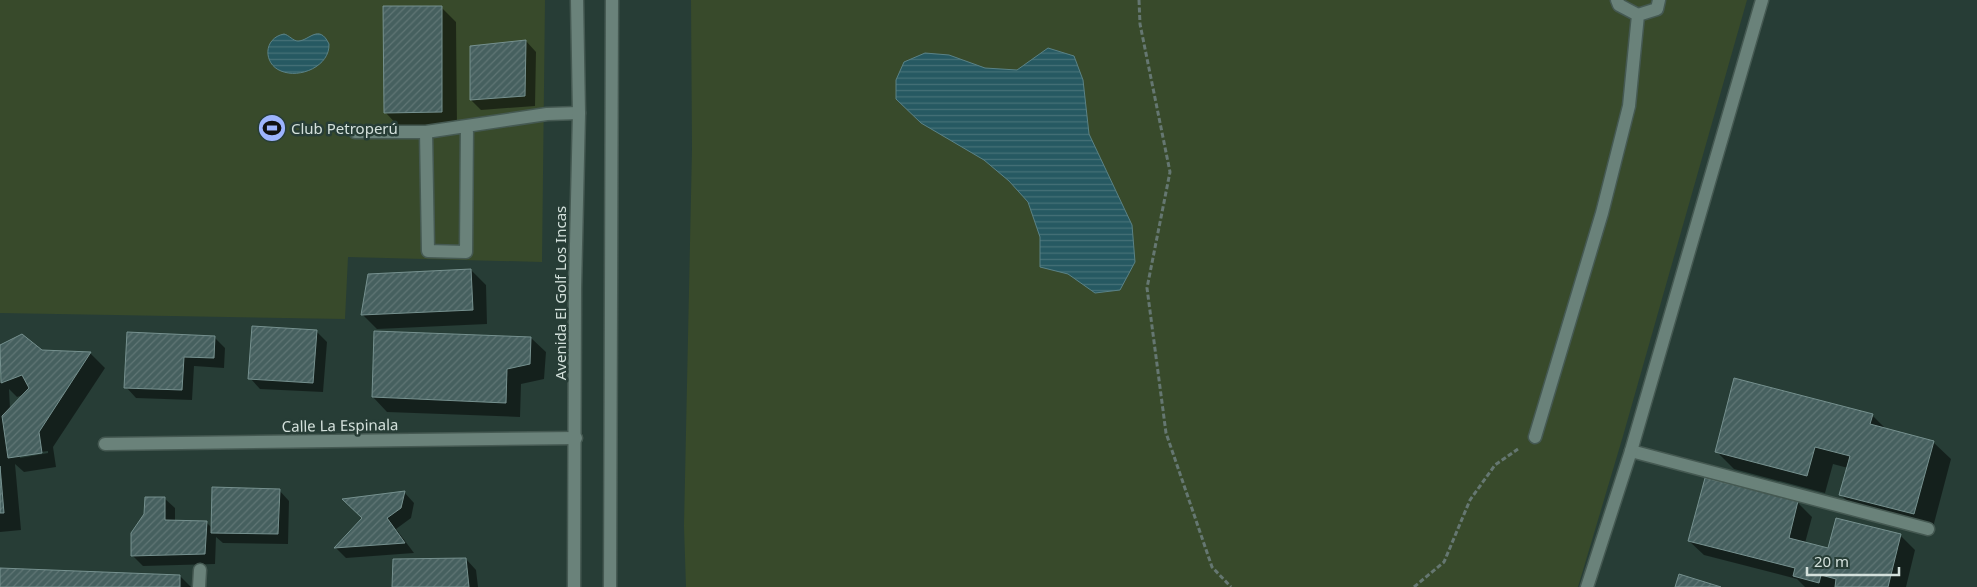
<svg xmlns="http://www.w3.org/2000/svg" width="1977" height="587" font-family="'Noto Sans',sans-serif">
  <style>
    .green { fill: #384a2b }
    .water { fill: url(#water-rules); stroke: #5a8286 }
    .shadow { fill: #0007; fill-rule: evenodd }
    .building { fill: url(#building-hatch); stroke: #76918f }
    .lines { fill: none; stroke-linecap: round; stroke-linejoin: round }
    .lane-casing { stroke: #455952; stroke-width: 15 }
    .street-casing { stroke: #455952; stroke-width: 15 }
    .secondary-casing { stroke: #455952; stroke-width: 15 }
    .path { stroke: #657771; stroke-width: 3; stroke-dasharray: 5 2.5; stroke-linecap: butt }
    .lane { stroke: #6a827a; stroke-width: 12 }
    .street { stroke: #6a827a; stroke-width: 12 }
    .secondary { stroke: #6a827a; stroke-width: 12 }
    .labels { text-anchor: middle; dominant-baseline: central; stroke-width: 5; stroke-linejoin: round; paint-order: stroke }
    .poi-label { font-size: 15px; fill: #d3e0db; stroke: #273d36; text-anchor: start }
    .street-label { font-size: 15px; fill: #d3e0db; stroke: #273d36 }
  </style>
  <defs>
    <pattern id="water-rules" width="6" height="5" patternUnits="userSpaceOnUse" patternTransform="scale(1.25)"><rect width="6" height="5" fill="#265962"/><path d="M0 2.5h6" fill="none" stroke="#457178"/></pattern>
    <pattern id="building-hatch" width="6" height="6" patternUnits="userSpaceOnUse" patternTransform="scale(1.25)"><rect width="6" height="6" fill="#46605f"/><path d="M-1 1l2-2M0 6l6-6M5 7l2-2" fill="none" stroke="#607675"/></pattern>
  </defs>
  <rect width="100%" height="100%" fill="#273d36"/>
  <path class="green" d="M0,0H545L542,262L348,257L345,319L0,313Z
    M691,0H1747L1623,436L1578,587H686L684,526L692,149Z"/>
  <path class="water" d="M284,34C289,35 293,41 298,41C309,41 319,23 329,44C330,66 300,79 281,71C263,64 263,38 284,34Z
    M1048,48L1074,56L1083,80L1089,134L1132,225L1135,262L1120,290L1095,293L1068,274L1040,267V237L1028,202L1009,181L984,160L921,123L896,99V80L904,62L925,53L949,55L985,68L1017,70Z"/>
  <path class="shadow" d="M441,7L456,22L457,127L400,128L386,113Z
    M526,41L536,52L535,106L481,110L471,100Z
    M471,270L486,285L487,324L377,329L362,314Z
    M316,331L327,342L323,392L260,389L250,378Z
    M215,338L225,348L224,368L194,366L192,400L136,398L126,387Z
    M531,338L546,352L544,379L521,384L520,417L387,412L373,397Z
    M1,347L91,354L105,368L53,447L56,467L24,472L15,464L21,530L0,532V381L3,384ZM9,389L17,397L25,394L10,409ZM48,451V453L20,458V455Z
    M1872,415L1886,429L1933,442L1951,459L1932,531L1858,512L1840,494L1848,468L1833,464L1825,493L1734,469L1716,451Z
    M279,490L289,501L288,544L223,543L216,537L215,564L143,566L133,556L164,498L175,508V521L206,522L212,528Z
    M404,492L414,503L411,518L396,529L414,553L346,558L336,548Z
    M1797,502L1812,517L1805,543L1829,549L1900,535L1915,550L1906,587H1805L1797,579L1704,555L1689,541Z
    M466,559L476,570L478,587H393Z
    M0,569L180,576L191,587H0Z"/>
  <path class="building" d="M383,6H442V112L384,113Z
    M526,40L525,96L470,100V46Z
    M471,269L473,310L361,315L368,274Z
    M252,326L317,330L313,383L248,379Z
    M374,331L531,337L530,364L507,369L506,403L372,397Z
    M127,332L215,336L214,358L184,357L182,390L124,388Z
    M22,334L42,350L91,352L39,432L42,453L8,458L2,416L29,388L22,375L1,383L0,345Z
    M1734,378L1873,414L1870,424L1934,441L1914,514L1839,495L1850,456L1815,447L1807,476L1715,452Z
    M0,466L4,513H0Z
    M1705,478L1798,501L1789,538L1828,548L1836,518L1901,534L1888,587H1835L1836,579L1821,575L1819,583L1793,576L1795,568L1688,541Z
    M212,487L280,489L278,534L211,533Z
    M405,491L401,508L387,518L405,543L334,548L362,518L342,499Z
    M145,497H165V520L207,521L205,554L131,556V533L144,514Z
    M466,558L469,587H392L393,559Z
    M0,568L180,575V587H0Z
    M1679,574L1721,587H1675Z"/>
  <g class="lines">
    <defs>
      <path id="lane" d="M1617,0L1619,5L1638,15L1657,9L1659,0
        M355,132H426L547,114L579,113
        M426,132L428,251L466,252L467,126
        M1535,437L1602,213L1629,106L1638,15
        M199,587L200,570"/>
      <path id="street" d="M105,444L576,438
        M1631,451L1928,529"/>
      <path id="secondary" d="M574,587L575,288L579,113L577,0
        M610,587L612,0
        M1587,587L1631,451L1762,0"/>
    </defs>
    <use href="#lane" class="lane-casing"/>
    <use href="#street" class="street-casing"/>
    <use href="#secondary" class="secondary-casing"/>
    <path class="path" d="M1139,0L1140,24L1170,172L1147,288L1166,433L1212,567L1231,587
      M1414,587L1444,562L1470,500L1495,465L1518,449"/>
    <use href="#lane" class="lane"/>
    <use href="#street" class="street"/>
    <use href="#secondary" class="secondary"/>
  </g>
  <defs>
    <symbol id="stadium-disc" viewBox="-11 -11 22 22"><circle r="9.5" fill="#9db4fd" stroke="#273d36"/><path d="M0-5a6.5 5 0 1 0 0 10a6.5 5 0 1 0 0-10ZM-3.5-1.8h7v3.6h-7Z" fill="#111"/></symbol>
  </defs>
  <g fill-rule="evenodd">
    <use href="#stadium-disc" x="256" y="112" width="32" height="32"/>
  </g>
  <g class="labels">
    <g class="poi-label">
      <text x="291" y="128">Club Petroperú</text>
    </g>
    <g class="street-label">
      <text transform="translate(560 293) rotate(-90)">Avenida El Golf Los Incas</text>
      <text transform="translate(340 425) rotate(-1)">Calle La Espinala</text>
    </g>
  </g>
  <path d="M1807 567v8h92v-8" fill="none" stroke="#d3e0db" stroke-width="2.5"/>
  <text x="1814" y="567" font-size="15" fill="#d3e0db" stroke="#273d36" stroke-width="4" paint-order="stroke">20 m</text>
</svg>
